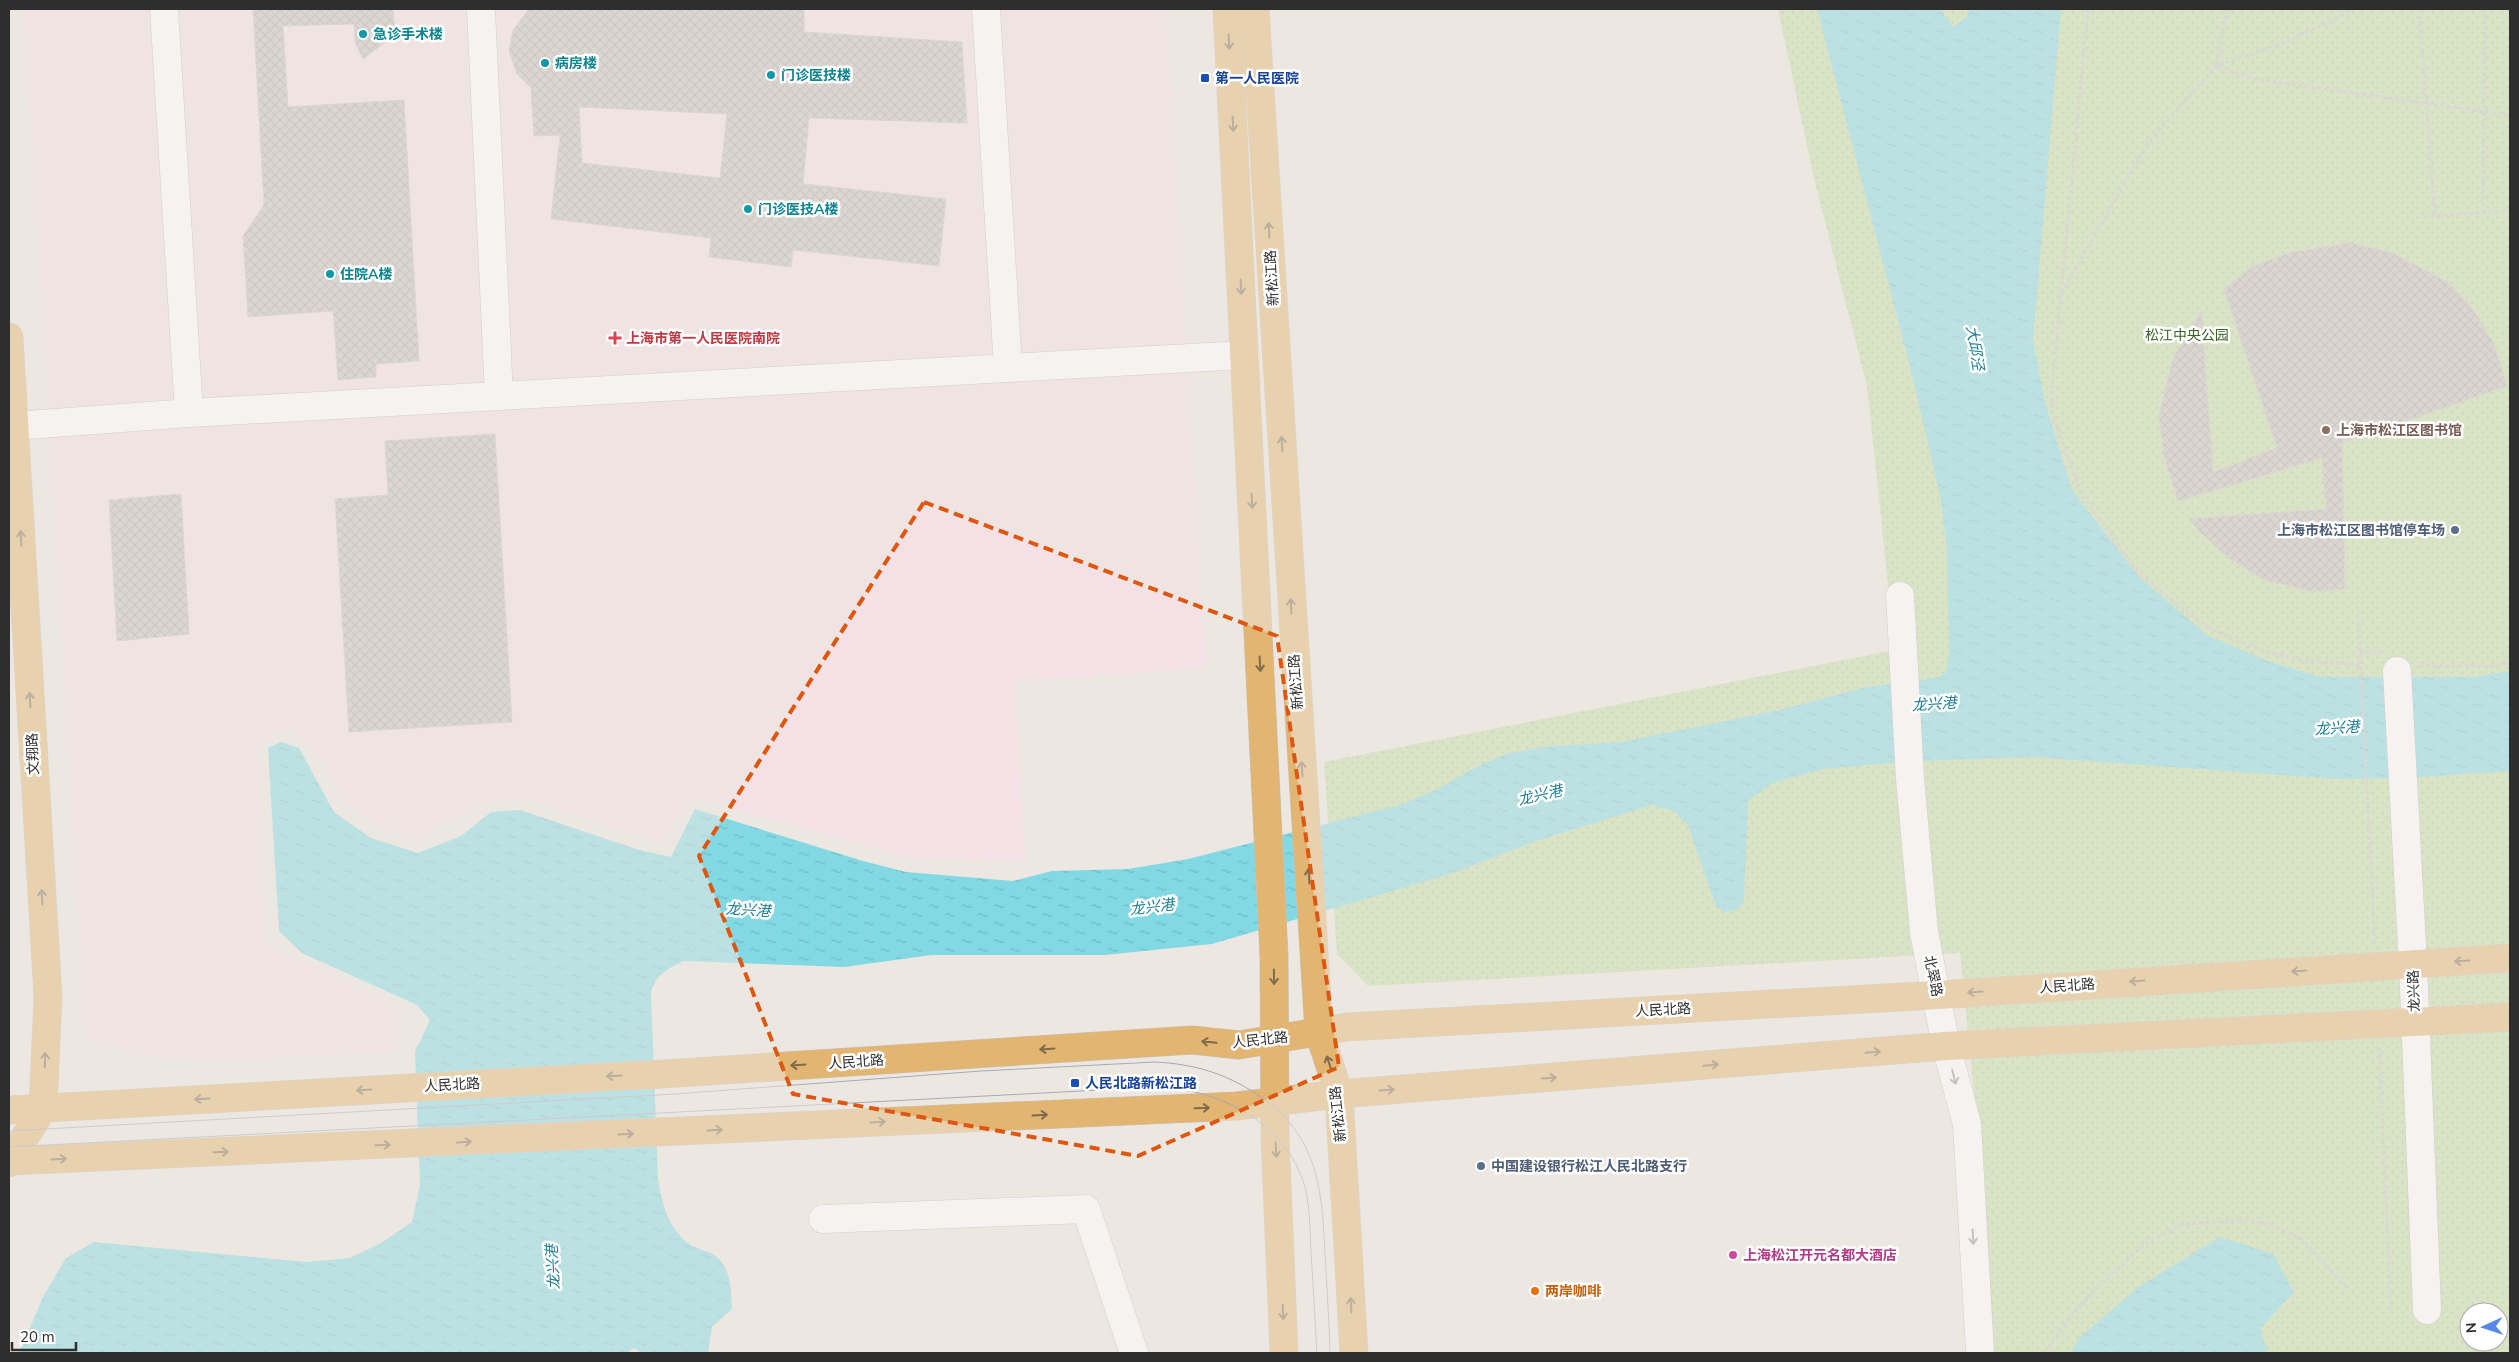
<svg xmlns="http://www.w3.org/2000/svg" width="2519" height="1362" font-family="'Nunito Sans','Noto Sans SC',sans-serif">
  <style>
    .medical { fill: #f3e1e5 }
    .grass { fill: url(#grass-dots); fill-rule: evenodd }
    .water { fill: url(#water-ripples) }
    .building { fill: url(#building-cross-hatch); stroke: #c9c2bc; fill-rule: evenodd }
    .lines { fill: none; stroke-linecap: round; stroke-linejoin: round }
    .minor-casing { stroke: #afb2b8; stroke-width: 29 }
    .major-casing { stroke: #c4c4c4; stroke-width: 29 }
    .path { stroke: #c4c4c4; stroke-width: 3; stroke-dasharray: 4 2.5; stroke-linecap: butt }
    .minor { stroke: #fff; stroke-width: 28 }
    .major { stroke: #e3b572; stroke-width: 28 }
    .tram { stroke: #a5aab6; stroke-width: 1 }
    .oneway { stroke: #7f6b4d }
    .oneway2 { stroke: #969696 }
    .marked { fill: none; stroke: #df570e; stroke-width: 4; stroke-dasharray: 10 6; stroke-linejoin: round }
    .culture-dot { fill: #0f9aa8; stroke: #fff; stroke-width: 2 }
    .transit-dot { fill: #1a4fb4; stroke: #fff; stroke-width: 2 }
    .health-dot { fill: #e0444e; stroke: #fff; stroke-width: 2 }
    .education-dot { fill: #8d6e63; stroke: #fff; stroke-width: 2 }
    .service-dot { fill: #5c6f8a; stroke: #fff; stroke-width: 2 }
    .hotel-dot { fill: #d1479c; stroke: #fff; stroke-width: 2 }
    .food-dot { fill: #e8710a; stroke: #fff; stroke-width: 2 }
    .labels { text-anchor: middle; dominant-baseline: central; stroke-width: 5; stroke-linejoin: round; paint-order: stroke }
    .culture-label { font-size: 14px; font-weight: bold; fill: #0d838f; stroke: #fff; text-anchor: start }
    .transit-label { font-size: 14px; font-weight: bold; fill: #164399; stroke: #fff; text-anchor: start }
    .street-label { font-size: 14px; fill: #2e2e2e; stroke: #fff }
    .park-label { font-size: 14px; fill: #3c6524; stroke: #fff }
    .health-label { font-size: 14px; font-weight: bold; fill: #be3a42; stroke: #fff; text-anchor: start }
    .education-label { font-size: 14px; font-weight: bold; fill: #785e54; stroke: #fff; text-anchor: start }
    .service-label { font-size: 14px; font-weight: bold; fill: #4e5e75; stroke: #fff; text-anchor: end }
    .hotel-label { font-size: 14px; font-weight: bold; fill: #b23c85; stroke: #fff; text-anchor: start }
    .food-label { font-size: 14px; font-weight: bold; fill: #c56008; stroke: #fff; text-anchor: start }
    .water-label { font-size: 15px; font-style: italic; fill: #1d7e93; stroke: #fff }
  </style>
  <defs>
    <pattern id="grass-dots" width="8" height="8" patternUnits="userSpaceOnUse" patternTransform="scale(1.25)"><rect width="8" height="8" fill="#c2dda5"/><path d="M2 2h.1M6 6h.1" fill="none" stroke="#a7be8e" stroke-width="1.8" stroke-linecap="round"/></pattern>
    <pattern id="water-ripples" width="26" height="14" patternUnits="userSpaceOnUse" patternTransform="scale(1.25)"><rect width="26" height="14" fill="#82d9e3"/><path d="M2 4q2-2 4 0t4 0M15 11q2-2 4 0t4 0" fill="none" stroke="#71bbc3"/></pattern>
    <pattern id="building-cross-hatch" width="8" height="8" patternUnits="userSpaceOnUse" patternTransform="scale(1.25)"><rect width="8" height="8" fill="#c6c2bd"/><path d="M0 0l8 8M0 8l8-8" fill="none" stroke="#aaa7a3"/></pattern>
  </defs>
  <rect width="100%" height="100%" fill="#ede7e2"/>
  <path class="medical" d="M24,9H1166L1206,668L1014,681L1026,862L911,857L692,798L665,844L526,799L482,803L418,840L375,827L344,801L321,762L302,739L282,729L258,747L265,942L395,1004L398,1051L241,1060L151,1058L86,1041Z"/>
  <path class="grass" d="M1778,9H2510V1353H1993L1981,1163L1960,953L1368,986L1337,954L1324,762L1895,650L1867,386L1814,179ZM2469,1312H2499V1342H2469Z"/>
  <path class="water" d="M1817,9H1940L1953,27L1967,17L1969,9H2061L2033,340L2045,402L2072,490L2139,577L2207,635L2265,660L2319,677H2474L2510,671V771L2405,778L2337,779L2033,757L1915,761L1823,769L1772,783L1748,801L1744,899L1739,909L1724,912L1716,906L1688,825L1674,811L1652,805L1536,841L1450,874L1212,944L1105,955H932L844,967L684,961C668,968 656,975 651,992L658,1179C662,1203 668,1228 689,1244C695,1248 704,1250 711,1253C731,1264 731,1289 732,1309L712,1327L708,1353H641L634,1348L627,1353H19L43,1297L66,1258L94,1242L306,1262L350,1258L381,1243L412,1222L420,1185L415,1052L430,1020L417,1005L302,953L279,931L268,748L281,742L299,748L334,812L371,838L418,853L461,836L491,812L520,810L636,849L671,857L695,809L863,861L906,872L1013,881L1052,871L1128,869L1188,859L1400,805L1438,789L1474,768L1506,754L1543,747L1621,742L1780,710L1862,688L1940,677L1947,669L1949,652L1947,551L1941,500L1912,374Z
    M2220,1237L2273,1254L2294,1292L2260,1329L2268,1353H2071L2079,1338L2140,1286Z"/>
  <path class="building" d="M253,9H393L395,35L363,59L355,42L354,24L283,26L288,107L404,100L419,361L376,364V377L338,380L333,311L248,317L243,236L264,205Z
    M529,9H804V32L962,42L967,123L809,118L803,184L946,199L939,266L793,250L791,267L709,257L711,238L551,219L560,135L534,136L531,88L517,74L509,51L513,30ZM579,107L727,114L720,178L582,163Z
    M2350,243L2393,253L2449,283L2472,308L2494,344L2507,386L2342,443L2345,589L2310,591L2265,580L2230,559L2200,532L2189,519L2326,509L2322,458L2178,501L2165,461L2159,416L2173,358L2201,312L2213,472L2277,448L2224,289L2252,267L2288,253Z
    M495,434L512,722L349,732L335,499L388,495L385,441Z
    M181,494L189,634L117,641L109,500Z"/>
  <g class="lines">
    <defs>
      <path id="minor" d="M164,9L189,413
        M481,9L499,396
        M986,9L1008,368
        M14,426L189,413L1245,355
        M1900,596L1910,779L1924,932L1946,1046L1967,1124L1980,1353
        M2397,671L2413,964L2427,1310
        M823,1219L1086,1209L1134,1353"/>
      <path id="major" d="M1227,9L1274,956L1275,1137L1284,1353
        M1255,9L1319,1032L1339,1094L1354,1353
        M9,337L48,997L43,1108L9,1163
        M9,1110L663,1074L1192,1040L1239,1045L1347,1027L1938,995L2510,958
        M9,1161L1237,1106L1339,1094L1946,1046L2510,1017"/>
    </defs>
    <use href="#minor" class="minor-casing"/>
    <use href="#major" class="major-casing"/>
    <path class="path" d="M2088,9L2052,388V412L2080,492L2138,573L2201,623L2232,639L2264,651L2307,661L2360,665
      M2227,9L2216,66L2253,79L2510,115
      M2419,9L2435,216
      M2483,213L2485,9
      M2424,217L2510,211
      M2062,293L2147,144L2216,66L2285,42L2336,19L2353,9
      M2358,615L2375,944
      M2360,652H2383
      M2419,666H2497L2510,662
      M2379,1047L2391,1312
      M2044,1353L2076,1310L2101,1284L2146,1243L2183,1224L2249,1220L2277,1227L2303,1240L2348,1289"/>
    <use href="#minor" class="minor"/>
    <use href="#major" class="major"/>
    <path class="tram" d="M9,1131L675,1094L981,1071L1155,1062C1194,1064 1225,1073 1258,1095C1318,1135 1322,1188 1325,1255C1327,1288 1329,1320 1330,1353
      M9,1147L1158,1087C1220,1089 1287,1123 1305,1187C1310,1208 1310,1230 1311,1251C1313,1285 1315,1319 1317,1353"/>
  </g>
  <defs><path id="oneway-shaft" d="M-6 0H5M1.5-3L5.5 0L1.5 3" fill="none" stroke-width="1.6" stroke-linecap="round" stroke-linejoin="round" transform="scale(1.25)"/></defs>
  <g class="oneway">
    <use href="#oneway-shaft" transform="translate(1229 42) rotate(87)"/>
    <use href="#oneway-shaft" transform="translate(1233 124) rotate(87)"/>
    <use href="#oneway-shaft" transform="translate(1269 230) rotate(-93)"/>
    <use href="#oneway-shaft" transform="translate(1241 287) rotate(87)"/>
    <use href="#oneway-shaft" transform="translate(1282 444) rotate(-93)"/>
    <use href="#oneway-shaft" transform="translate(1252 501) rotate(87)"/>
    <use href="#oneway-shaft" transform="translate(21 538) rotate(-93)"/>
    <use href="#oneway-shaft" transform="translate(1291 606) rotate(-93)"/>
    <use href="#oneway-shaft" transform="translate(1260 664) rotate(87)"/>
    <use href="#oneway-shaft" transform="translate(30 700) rotate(-93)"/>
    <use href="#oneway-shaft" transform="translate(1302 769) rotate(-94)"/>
    <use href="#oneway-shaft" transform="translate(1309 876) rotate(-94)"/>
    <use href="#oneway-shaft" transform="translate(42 897) rotate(-93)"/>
    <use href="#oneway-shaft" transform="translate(2462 961) rotate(177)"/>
    <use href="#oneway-shaft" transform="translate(2299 971) rotate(176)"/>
    <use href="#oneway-shaft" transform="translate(1274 977) rotate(89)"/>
    <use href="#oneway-shaft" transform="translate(2137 981) rotate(176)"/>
    <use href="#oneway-shaft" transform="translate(1975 992) rotate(176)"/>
    <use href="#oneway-shaft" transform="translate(1209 1042) rotate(-174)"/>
    <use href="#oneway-shaft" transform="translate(1047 1049) rotate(176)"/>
    <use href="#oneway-shaft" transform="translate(1873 1052) rotate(-5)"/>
    <use href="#oneway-shaft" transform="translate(45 1060) rotate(-88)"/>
    <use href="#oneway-shaft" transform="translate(1329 1063) rotate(-108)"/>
    <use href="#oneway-shaft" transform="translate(798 1065) rotate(176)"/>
    <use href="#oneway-shaft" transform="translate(1711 1065) rotate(-5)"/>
    <use href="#oneway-shaft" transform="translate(614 1076) rotate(177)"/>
    <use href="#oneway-shaft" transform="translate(1549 1078) rotate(-4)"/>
    <use href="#oneway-shaft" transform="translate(364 1090) rotate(177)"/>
    <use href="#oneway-shaft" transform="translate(1387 1090) rotate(-4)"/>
    <use href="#oneway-shaft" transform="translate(202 1099) rotate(177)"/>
    <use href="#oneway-shaft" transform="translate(1202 1108) rotate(-2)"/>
    <use href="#oneway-shaft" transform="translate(1040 1115) rotate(-3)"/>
    <use href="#oneway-shaft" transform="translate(878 1122) rotate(-3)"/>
    <use href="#oneway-shaft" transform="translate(715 1130) rotate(-3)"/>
    <use href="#oneway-shaft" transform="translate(626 1134) rotate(-3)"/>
    <use href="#oneway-shaft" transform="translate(464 1142) rotate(-3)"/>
    <use href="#oneway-shaft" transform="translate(383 1145) rotate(-2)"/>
    <use href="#oneway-shaft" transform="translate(1276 1150) rotate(87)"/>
    <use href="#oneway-shaft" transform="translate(221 1152) rotate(-2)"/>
    <use href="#oneway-shaft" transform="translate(59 1159) rotate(-3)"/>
    <use href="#oneway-shaft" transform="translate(1351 1305) rotate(-93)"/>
    <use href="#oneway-shaft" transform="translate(1283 1312) rotate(88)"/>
  </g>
  <g class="oneway2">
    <use href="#oneway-shaft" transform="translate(1954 1077) rotate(76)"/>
    <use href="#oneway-shaft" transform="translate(1973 1237) rotate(87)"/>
  </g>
  <path d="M0 0H2519V1362H0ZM924,502L1277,636L1339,1067L1138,1156L793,1094L699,856Z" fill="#ede7e2" fill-opacity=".55" fill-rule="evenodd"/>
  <path class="marked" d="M924,502L1277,636L1339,1067L1138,1156L793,1094L699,856Z"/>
  <g class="culture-dot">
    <circle cx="363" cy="34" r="5"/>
    <circle cx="545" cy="63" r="5"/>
    <circle cx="771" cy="75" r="5"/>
    <circle cx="748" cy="209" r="5"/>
    <circle cx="330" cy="274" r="5"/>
  </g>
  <g class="transit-dot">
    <rect x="1200" y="73" width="10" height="10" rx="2.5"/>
    <rect x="1070" y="1078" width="10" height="10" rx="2.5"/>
  </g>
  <path class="health-dot" d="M612.5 330.5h5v5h5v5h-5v5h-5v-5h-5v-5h5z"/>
  <circle class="education-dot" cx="2326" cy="430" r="5"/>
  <g class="service-dot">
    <circle cx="2455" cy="530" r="5"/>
    <circle cx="1481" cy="1166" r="5"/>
  </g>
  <circle class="hotel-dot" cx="1733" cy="1255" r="5"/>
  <circle class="food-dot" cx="1535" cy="1291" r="5"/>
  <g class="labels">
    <g class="culture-label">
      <text x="373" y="34">急诊手术楼</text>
      <text x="555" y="63">病房楼</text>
      <text x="781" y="75">门诊医技楼</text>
      <text x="758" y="209">门诊医技A楼</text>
      <text x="340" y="274">住院A楼</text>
    </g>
    <g class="transit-label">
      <text x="1215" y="78">第一人民医院</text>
      <text x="1085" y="1083">人民北路新松江路</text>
    </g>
    <g class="street-label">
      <text transform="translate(1272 278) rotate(-93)">新松江路</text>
      <text transform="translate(1296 682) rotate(-94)">新松江路</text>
      <text transform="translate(33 754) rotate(-93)">文翔路</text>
      <text transform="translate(1933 976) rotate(78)">北翠路</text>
      <text transform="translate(2067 986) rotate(-4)">人民北路</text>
      <text transform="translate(2414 991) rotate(-92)">龙兴路</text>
      <text transform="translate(1663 1010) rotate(-3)">人民北路</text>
      <text transform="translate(1260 1040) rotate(-6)">人民北路</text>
      <text transform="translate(856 1062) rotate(-4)">人民北路</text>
      <text transform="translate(452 1085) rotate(-3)">人民北路</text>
      <text transform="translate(1338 1114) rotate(-96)">新松江路</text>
    </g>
    <g class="park-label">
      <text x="2187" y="335">松江中央公园</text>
    </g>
    <g class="health-label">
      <text x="626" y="338">上海市第一人民医院南院</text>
    </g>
    <g class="education-label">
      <text x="2336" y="430">上海市松江区图书馆</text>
    </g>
    <g class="service-label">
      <text x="2445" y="530">上海市松江区图书馆停车场</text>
      <text x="1491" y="1166" text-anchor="start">中国建设银行松江人民北路支行</text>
    </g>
    <g class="hotel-label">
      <text x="1743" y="1255">上海松江开元名都大酒店</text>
    </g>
    <g class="food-label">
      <text x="1545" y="1291">两岸咖啡</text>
    </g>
    <g class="water-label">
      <text transform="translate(1975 348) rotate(81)">大邱泾</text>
      <text transform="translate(1934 704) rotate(-4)">龙兴港</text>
      <text transform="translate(2337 728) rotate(-4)">龙兴港</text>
      <text transform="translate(1540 795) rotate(-13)">龙兴港</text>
      <text transform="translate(1152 907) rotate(-7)">龙兴港</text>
      <text transform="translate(748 910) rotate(3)">龙兴港</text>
      <text transform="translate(553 1267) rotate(-93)">龙兴港</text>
    </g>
  </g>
  <rect width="2519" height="1362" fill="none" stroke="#2e2e2e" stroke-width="20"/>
  <g transform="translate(2484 1327) rotate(267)"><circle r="24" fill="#ffffff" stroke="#ababab"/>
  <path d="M0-4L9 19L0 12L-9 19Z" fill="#5689e7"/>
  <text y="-8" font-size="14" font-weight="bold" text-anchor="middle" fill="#2e2e2e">N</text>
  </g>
  <path d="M12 1342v8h64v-8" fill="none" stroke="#2e2e2e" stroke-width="2.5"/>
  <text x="20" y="1342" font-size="15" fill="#2e2e2e" stroke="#ffffff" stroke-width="4" paint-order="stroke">20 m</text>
</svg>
